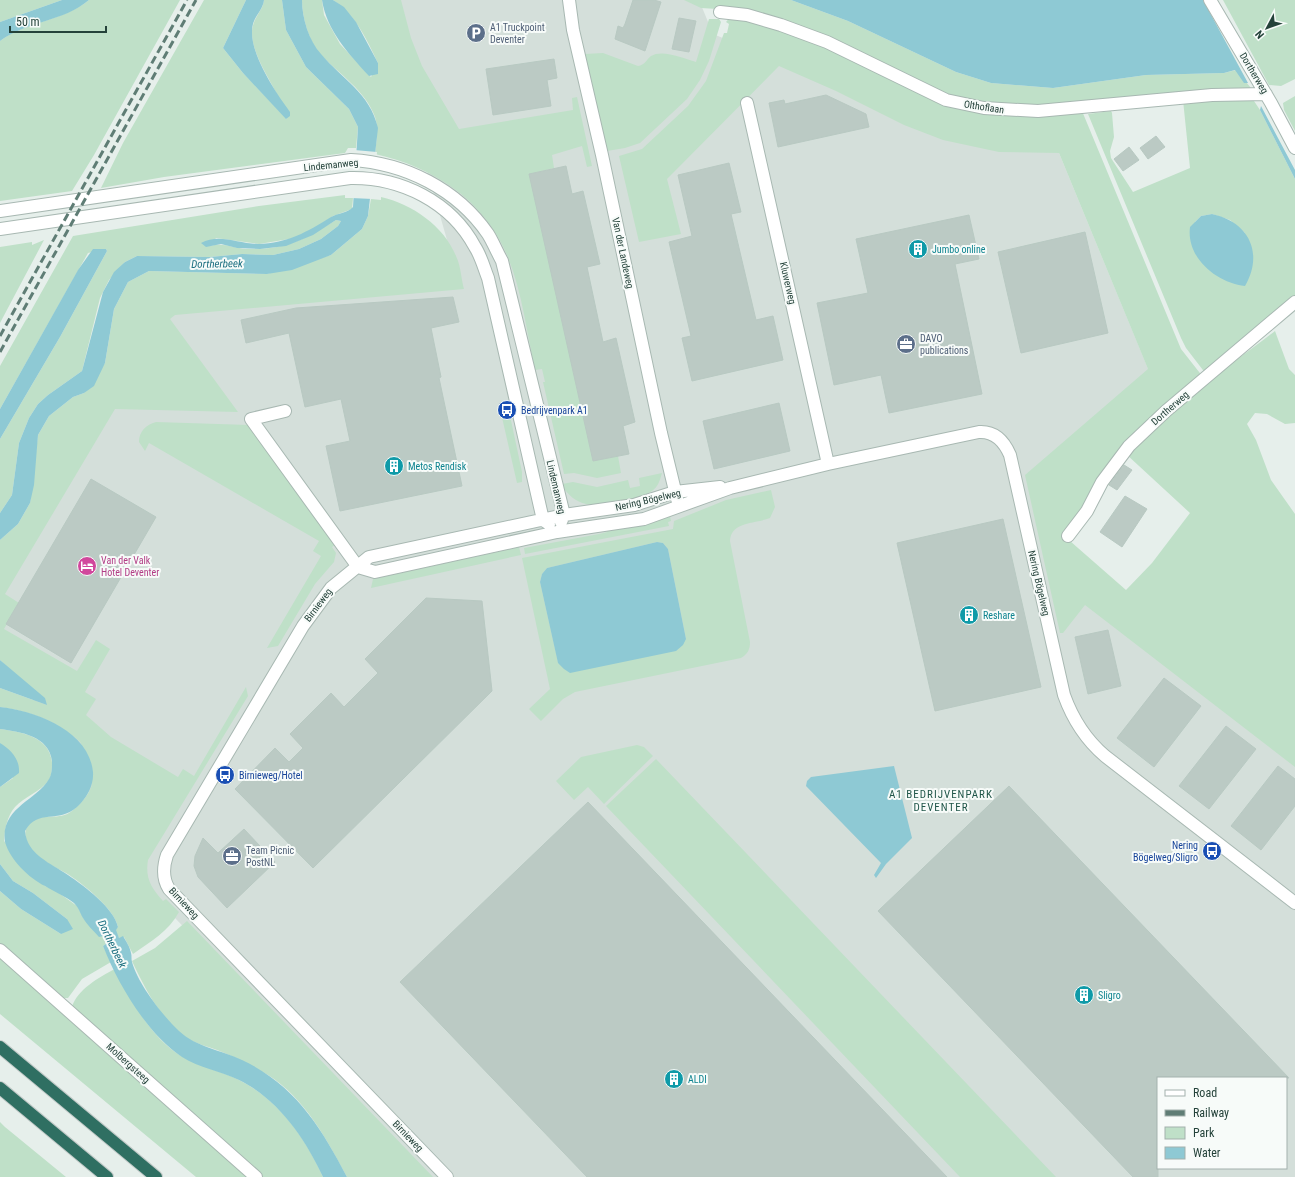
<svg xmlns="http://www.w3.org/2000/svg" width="1295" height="1177" font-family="'Roboto Condensed',sans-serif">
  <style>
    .built { fill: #d4dfda; fill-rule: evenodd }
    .green { fill: #bfe0c8; fill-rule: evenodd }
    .water { fill: #8ec9d4 }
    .pier { fill: #e6efeb }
    .building { fill: #bbcac4; stroke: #b8c9c2 }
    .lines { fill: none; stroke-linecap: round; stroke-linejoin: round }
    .minor-casing { stroke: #a8b8b2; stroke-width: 14 }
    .highway-casing { stroke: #c2cac8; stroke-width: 14 }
    .minor { stroke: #fff; stroke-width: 12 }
    .highway { stroke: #2f6f62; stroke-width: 12 }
    .rail { stroke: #5f7d75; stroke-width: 3; stroke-dasharray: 8 4; stroke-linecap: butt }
    .labels { text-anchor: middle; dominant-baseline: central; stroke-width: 4; stroke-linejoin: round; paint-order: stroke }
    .service-label { font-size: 10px; fill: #4e5e75; stroke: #f7fbf9; text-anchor: start }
    .street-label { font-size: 10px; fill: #24423a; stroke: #f7fbf9 }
    .culture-label { font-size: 10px; fill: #0d838f; stroke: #f7fbf9; text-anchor: start }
    .transit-label { font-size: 10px; fill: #164399; stroke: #f7fbf9; text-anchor: start }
    .hotel-label { font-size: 10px; fill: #b23c85; stroke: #f7fbf9; text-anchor: start }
    .water-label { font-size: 11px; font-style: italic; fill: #1c6f80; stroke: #f7fbf9 }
    .neighbourhood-label { font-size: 11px; letter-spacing: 1px; fill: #1f5548; stroke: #f7fbf9 }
  </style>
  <rect width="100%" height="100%" fill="#e6efeb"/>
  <path class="built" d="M396,0H699L713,34L782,62L1021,148L1059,153L1149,371L1029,473L1083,598L1295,763V1177H424L151,893L0,645V578L159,313L460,285L420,146L413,56ZM1158,1078H1286V1168H1158Z"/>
  <path class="green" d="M0,0H62L0,22Z
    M89,0H180L94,155L72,191L0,201V41C27,21 63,21 89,0Z
    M204,0H246L223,48L243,73L287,119C284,111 282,103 278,96C269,78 251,52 252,31C253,17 263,11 264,0H282L286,30L306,67L349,109L358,127L356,148H348L345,153L164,177L101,188L123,143Z
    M302,0H322L324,15L340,44L371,77L378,63C367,40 356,15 333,0H401L411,38L422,66L459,129L573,110L572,98L577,97L592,166L587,167L582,146L552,155L554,168L530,174L593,461L618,456L621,473L597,478L574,473L564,474L543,382H545L542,369L535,370C527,334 522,290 507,255C483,199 433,167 375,154C376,142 379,129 375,117C366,91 339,74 321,55C309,42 302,17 302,0Z
    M684,0H791L848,21L956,72L991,83L1053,88L1146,75L1224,73L1236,70L1251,88L1038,108L958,100L878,64L717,9L701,8Z
    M1223,0H1295V79L1281,86L1269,85Z
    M731,16C747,15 766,23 781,28C814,40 847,54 878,70C897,79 916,91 935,98C982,117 1033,114 1082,111L1181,349L1203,377C1171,404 1136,429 1111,464C1101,478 1095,494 1085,509C1079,518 1061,530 1070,541L1126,590L1152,563L1190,513L1126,454C1170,407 1224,370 1275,331L1289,369L1295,375V423L1285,424L1267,414L1255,413L1247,424L1256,440L1271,480L1295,514V767L1085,605L1063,633H1060L1025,475L1148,369L1059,153L999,152L943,140L904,125L836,91L779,66L667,179L681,234L639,242L619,156L642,149L688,106L706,81L724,33H727L729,24L726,22Z
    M709,19H719L721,22L709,61L700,80L687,99L640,143L625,148L607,151L585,54L603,53L638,66C645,65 646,60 651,56C662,49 683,58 696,62Z
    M1250,95L1260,110L1295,179V298L1206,374L1186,348L1181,338L1088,114L1111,111L1112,113L1114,137L1110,151L1111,158L1133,192L1190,168L1183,100ZM1212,214L1230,220L1245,233L1195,222L1201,216Z
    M1295,96V131L1284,110L1283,103Z
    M345,195V198H353L352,209L333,216L314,229L295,238L259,244L216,238L210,246C223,242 234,248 246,249C286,250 303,240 336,220L341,221L338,226L321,239L299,249L273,255L242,254L210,257L137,256L125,262L109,280L100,298L82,371L48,395L38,404L29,418L19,443L12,495L0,513V439L60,337L107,251L106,249L88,253L0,409V366L73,236L259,206Z
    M381,197C412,204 444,226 456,256C461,266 461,279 464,289L175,315L170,319L238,412L115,409L5,594L19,603L4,629L77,671L96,640L110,649L85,692L96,699L86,715L111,737L178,777L183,769L194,776L246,687L248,696L148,860C145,878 151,888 163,901L166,899L179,912C169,931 150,942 133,954L124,937L119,938L115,930L118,927C114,908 82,883 66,873C53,866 35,858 28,844C24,836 24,828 31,822C41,813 57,820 69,813C77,808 92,793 92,782C92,775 87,766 85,759C84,754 83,746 80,742C74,736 67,732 60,727C43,716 20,710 0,707V688L47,705L0,660V540L18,524L30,503L38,435L49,416L73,397L84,393L105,363L114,309L128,282L149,271L267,274L331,255L362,229L368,216L371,199L381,200Z
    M44,240L0,323V247L32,242V245Z
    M509,411L522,472V482L517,483L501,413Z
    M156,422L249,425L335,545L332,547L336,553L334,562L315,584L278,646L267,648L321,556L313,551L319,541L149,443L145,451L139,442C139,431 146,425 156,422Z
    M662,473C660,480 658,487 652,491C641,500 599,508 586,504C576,502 568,495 562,486V484L573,482L597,487L628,480L630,488L640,486L639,478Z
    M771,490L775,507L770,518C755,524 731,521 730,541L750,642C750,649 748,654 741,658L575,692L563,699L541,721L529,709L550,689L522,558L673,529L674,521L726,500ZM657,542L663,543L668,549L686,639L558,662L540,582L542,574L547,568Z
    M670,516L671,521L668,522L669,526L525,554L524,548L599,534L607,532V530Z
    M519,547L521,555L371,588L373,579Z
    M0,729C21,732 49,736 52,762C52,768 52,775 49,780C40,792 24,797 15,807C7,816 5,829 4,841L45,886L56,891L77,906L84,919L103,936L106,944L103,946L111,962L82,979L68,998H62L0,945V891L21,909L61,934L67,919L33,893L13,881L0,864V787L13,778L0,743Z
    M637,745L644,747L653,756L604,804L588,787L574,800L556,781L581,757Z
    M656,759L1056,1177H960L606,806Z
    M187,921L433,1177H347C327,1140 305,1098 268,1075C254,1067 237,1058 222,1052C211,1047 199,1045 188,1039C163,1024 144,987 132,961L155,948Z
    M0,957L248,1177H196L0,1014Z
    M115,969C132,1001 151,1039 183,1057C201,1067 221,1071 239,1080C279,1100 305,1137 323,1177H262L148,1073L72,1007C77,990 99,977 115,969Z
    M0,1122L5,1127L66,1177H0Z"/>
  <path class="water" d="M62,0H89C63,22 27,21 0,41V22Z
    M246,0H264C263,11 252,17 252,31C251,56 276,93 290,112V116L286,119L243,73L223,48Z
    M282,0H302C302,18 309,41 321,54C342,79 370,93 378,128L368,216L362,229L331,255L292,270L267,274L149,271L128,282L114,309L105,363L94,386L84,393L73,397L49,416L38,435L34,485L30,503L18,524L0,540V513L12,495L19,443L29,418L38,404L48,395L82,371L103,292L114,272L125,262L137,256L210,257L242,254L273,255L299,249L321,239L338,226L341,221L336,220L313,235L286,246L260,249L237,248L221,244L206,247L201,243C219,233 239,244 258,244C288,243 307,232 331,217C338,213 348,213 353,207L358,127L349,109L306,67L286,30Z
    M322,0H333L344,7L356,22L378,63V74L369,76C348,53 327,31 322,0Z
    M791,0H1203L1248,83H1244L1235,70L1224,73L1146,75L1053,88L991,83L956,72L848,21Z
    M1261,106L1295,170V179L1260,110Z
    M1212,214C1249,222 1264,253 1245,286C1217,283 1186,258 1190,227L1201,216Z
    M93,249H106L107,251L60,337L0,439V409L78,270Z
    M657,542L663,543L668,549L686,639L683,645L676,651L570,673L564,669L558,663L540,582L542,574L547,568Z
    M0,660L45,698L47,705L0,688Z
    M0,707C35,711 89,730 93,772C94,785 87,798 77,807C58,824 38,808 25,831C27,855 51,863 68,875C84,886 114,908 118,927L116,930L119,938L123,936C126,941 130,947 131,953C132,956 131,959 132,962C138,984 163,1016 179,1031C196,1047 221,1050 242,1060C295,1085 321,1127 347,1177H323C305,1138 278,1099 239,1080C221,1071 199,1068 182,1057C147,1034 118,984 103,946L106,944L103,936L99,937C94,931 87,925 83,918C80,913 79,908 74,903C65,896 55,892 45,886C29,878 10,860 5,842C0,808 36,801 49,779C52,774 52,767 52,761C49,736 21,732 0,729Z
    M0,743C11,750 20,759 19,773L0,787Z
    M894,766L912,838L886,864L876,878L874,875L881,863L806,786L807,781L811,777Z
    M0,864L13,881L33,893L67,919L73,929L61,934L21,909L0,891Z"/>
  <path class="pier" d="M354,150L377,152L373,199L351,198Z"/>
  <path class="building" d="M633,0H654L661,2L645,51L615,39L618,26L623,28L625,24Z
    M679,18L696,21L689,52L672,49Z
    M554,59L557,78L547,80L551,106L493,115L486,69Z
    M826,95L866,114L869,127L778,147L769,103L784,100L785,104Z
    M1156,136L1165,147L1148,159L1140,148Z
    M1129,147L1139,160L1123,171L1114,159Z
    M729,163L741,212L731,214L756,320L773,316L783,360L692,381L682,338L691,336L669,242L692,236L678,175Z
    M566,166L572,194L583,191L600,264L587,267L603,342L616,338L635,422L623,426L629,454L593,461L529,174Z
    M969,215L979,259L955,264L982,394L889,413L881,375L834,385L817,303L868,293L856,239Z
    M1085,232L1108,333L1021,353L998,252Z
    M453,297L459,322L431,328L441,377L439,378L462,486L340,511L326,446L350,441L341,399L305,407L289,333L246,343L241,320L296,308Z
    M779,403L790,451L714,469L703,421Z
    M1124,465L1132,470L1117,490L1109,485Z
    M91,479L156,517L71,663L6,624Z
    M1125,496L1147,509L1122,547L1100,532Z
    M1003,519L1041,687L935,711L897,543Z
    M426,598L482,601L492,691L313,868L235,789L275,748L289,762L303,748L290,734L331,693L344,707L378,673L365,659Z
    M1108,630L1121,686L1088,694L1075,637Z
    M1164,678L1201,706L1154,767L1117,738Z
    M1226,726L1256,749L1209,809L1179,786Z
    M1278,766L1295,779V806L1261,850L1231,826Z
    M1009,786L1289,1078H1158V1177H1133L878,911Z
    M588,802L947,1177H587L400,982Z
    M244,829L275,862L227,908L198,877L194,866L195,856L203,838L218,853Z"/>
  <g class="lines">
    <defs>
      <path id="minor" d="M569,0L573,30L602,155L661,433L677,499
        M1210,0L1271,103L1295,148
        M720,12L747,15L781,25L827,42L946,100L984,108L1038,111L1212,95L1266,94
        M747,103L828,464
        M0,211L351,160C405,163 457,189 488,234C493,242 497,252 502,261L564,515L561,522
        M0,229L350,178C401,177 451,202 475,247C481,256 484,268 488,278L543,520L549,524
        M285,411L251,419L358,567L375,572L557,532L644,519L730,488L828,464L979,432C995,431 1004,441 1010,455L1064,695C1073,720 1085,739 1105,756L1295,903
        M1068,536L1087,511L1102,482L1129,446L1166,411L1295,302
        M0,950L256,1177
        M447,1177L169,889C162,878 163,867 167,855L303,626L331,588L369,557L564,515L634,505L675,492L720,487"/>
      <path id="highway" d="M0,1047L156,1177
        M0,1088L107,1177"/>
    </defs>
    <use href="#minor" class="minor-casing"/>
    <use href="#highway" class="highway-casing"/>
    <use href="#minor" class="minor"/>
    <use href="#highway" class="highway"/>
    <path class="rail" d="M0,336L187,0
      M0,352L196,0"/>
  </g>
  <defs>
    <symbol id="parking-disc" viewBox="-11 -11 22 22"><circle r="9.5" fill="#5c6f8a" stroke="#f7fbf9"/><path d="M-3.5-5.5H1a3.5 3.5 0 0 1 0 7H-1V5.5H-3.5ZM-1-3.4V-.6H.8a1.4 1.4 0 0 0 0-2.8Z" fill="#fff"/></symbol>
    <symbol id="building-disc" viewBox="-11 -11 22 22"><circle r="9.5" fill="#0f9aa8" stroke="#f7fbf9"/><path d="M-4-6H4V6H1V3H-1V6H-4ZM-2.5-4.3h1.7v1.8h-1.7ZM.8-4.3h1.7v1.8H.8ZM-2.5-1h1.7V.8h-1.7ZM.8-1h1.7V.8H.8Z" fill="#fff"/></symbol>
    <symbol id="office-disc" viewBox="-11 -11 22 22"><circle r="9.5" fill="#5c6f8a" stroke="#f7fbf9"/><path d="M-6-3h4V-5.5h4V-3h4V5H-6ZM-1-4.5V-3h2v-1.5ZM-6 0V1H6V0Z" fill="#fff"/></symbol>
    <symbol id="bus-disc" viewBox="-11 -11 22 22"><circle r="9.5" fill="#1a4fb4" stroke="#f7fbf9"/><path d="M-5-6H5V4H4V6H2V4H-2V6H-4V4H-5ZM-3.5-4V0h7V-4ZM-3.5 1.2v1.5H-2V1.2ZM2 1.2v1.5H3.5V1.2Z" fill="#fff"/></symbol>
    <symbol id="hotel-disc" viewBox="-11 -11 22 22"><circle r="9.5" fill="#d1479c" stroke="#f7fbf9"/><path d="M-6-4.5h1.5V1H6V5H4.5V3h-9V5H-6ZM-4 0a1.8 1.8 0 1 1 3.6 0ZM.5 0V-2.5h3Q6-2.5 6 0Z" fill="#fff"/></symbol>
  </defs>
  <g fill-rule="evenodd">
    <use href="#parking-disc" x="465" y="22" width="22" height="22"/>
    <use href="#building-disc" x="907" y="238" width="22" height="22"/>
    <use href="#office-disc" x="895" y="333" width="22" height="22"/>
    <use href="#bus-disc" x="496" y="399" width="22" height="22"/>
    <use href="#building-disc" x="383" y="455" width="22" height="22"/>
    <use href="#hotel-disc" x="76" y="555" width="22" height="22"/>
    <use href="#building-disc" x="958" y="604" width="22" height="22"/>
    <use href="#bus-disc" x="214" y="764" width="22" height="22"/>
    <use href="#bus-disc" x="1201" y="840" width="22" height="22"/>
    <use href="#office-disc" x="221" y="845" width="22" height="22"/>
    <use href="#building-disc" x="1073" y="984" width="22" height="22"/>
    <use href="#building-disc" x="663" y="1068" width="22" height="22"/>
  </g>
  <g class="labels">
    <g class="service-label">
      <text x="490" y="27">A1 Truckpoint<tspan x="490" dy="12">Deventer</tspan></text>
      <text x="920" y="338">DAVO<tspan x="920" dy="12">publications</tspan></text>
      <text x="246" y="850">Team Picnic<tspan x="246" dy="12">PostNL</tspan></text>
    </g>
    <g class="street-label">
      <text transform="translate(1254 73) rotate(59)">Dortherweg</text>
      <text transform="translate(984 107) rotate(9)">Olthoflaan</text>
      <text transform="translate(331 165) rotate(-6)">Lindemanweg</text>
      <text transform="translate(623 253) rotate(78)">Van der Landeweg</text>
      <text transform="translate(788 283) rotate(77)">Kluwerweg</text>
      <text transform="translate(1170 408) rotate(-41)">Dortherweg</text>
      <text transform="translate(556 487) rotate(77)">Lindemanweg</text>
      <text transform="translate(648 500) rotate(-13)">Nering Bögelweg</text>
      <text transform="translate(1039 583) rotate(77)">Nering Bögelweg</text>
      <text transform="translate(318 605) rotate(-53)">Birnieweg</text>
      <text transform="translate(184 903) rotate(47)">Birnieweg</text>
      <text transform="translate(128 1063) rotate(42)">Molbergsteeg</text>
      <text transform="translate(408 1136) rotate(46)">Birnieweg</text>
    </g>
    <g class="culture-label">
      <text x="932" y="249">Jumbo online</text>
      <text x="408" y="466">Metos Rendisk</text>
      <text x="983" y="615">Reshare</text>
      <text x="1098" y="995">Sligro</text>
      <text x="688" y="1079">ALDI</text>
    </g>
    <g class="transit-label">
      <text x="521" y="410">Bedrijvenpark A1</text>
      <text x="239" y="775">Birnieweg/Hotel</text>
      <text x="1198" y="845" text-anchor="end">Nering<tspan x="1198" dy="12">Bögelweg/Sligro</tspan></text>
    </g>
    <g class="hotel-label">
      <text x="101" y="560">Van der Valk<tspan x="101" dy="12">Hotel Deventer</tspan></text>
    </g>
    <g class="water-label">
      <text transform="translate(217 264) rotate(-1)">Dortherbeek</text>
      <text transform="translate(112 944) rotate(64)">Dortherbeek</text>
    </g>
    <g class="neighbourhood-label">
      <text x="941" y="794">A1 BEDRIJVENPARK<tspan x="941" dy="13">DEVENTER</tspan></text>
    </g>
  </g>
  <rect x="1157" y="1077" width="130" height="92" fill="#f7fbf9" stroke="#a3b1ad"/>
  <rect x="1165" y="1090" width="20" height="6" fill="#ffffff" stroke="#a3b1ad"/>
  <text x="1193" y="1097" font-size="12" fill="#24423a">Road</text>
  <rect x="1165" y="1110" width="20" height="6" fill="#5f7d75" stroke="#a3b1ad"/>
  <text x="1193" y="1117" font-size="12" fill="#24423a">Railway</text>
  <rect x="1165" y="1127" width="20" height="12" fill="#bfe0c8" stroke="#a3b1ad"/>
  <text x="1193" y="1137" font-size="12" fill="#24423a">Park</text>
  <rect x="1165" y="1147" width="20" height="12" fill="#8ec9d4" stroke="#a3b1ad"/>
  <text x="1193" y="1157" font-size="12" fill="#24423a">Water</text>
  <g transform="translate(1267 28) rotate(229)" stroke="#f7fbf9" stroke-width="3" paint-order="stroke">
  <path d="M0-3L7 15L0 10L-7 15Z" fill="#24423a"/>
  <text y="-6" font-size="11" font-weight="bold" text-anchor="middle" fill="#24423a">N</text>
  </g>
  <path d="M10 26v6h96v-6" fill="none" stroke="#24423a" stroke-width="2"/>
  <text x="16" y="26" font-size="12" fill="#24423a" stroke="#f7fbf9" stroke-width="3" paint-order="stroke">50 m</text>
</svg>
